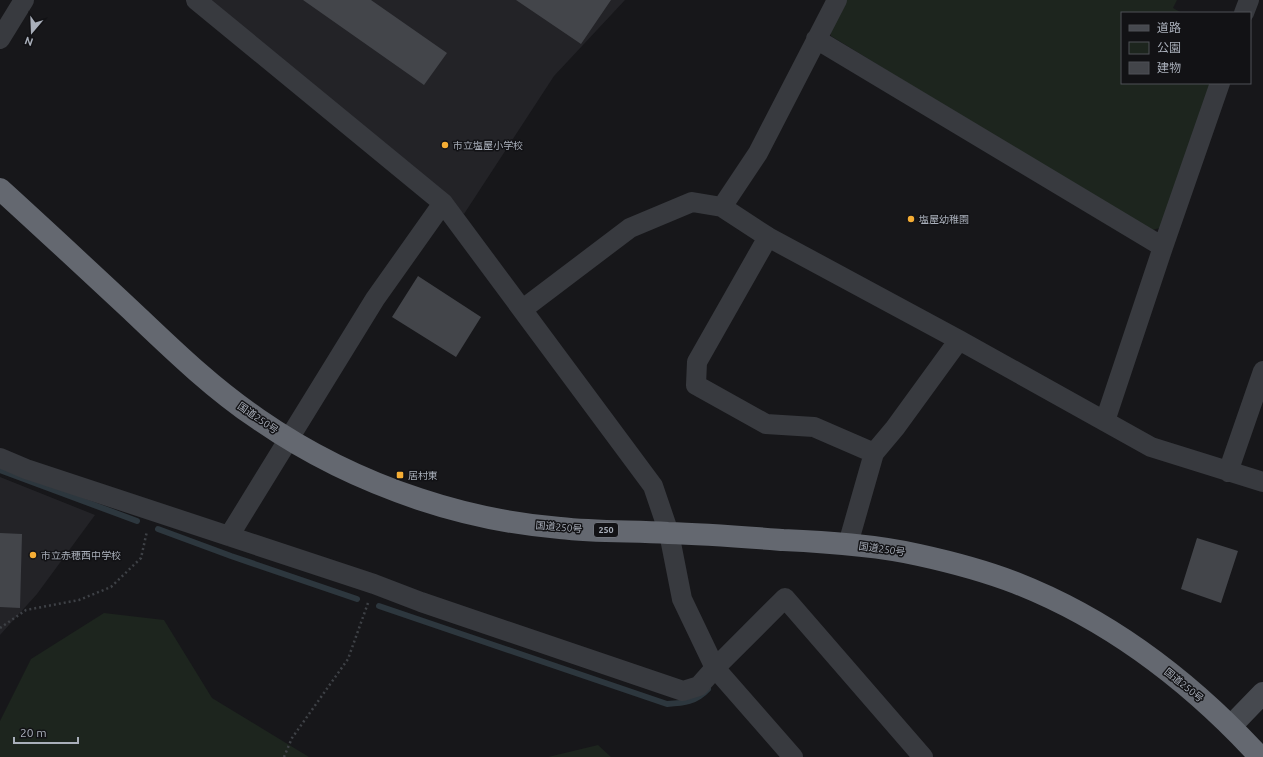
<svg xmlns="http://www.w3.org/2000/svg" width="1263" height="757" font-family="Ubuntu,'Noto Sans JP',sans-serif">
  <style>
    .built { fill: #232327 }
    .green { fill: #1d251e }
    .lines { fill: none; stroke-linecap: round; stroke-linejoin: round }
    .stream { stroke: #2d373e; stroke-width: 6 }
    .building { fill: #43454a }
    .path { stroke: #3e4146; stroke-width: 2.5; stroke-dasharray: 2 3; stroke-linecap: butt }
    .street { stroke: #383a3f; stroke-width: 20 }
    .secondary { stroke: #46494f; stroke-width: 22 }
    .highway { stroke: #646870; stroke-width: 22 }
    .poi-dot { fill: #f5ad34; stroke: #121215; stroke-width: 1.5 }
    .labels { text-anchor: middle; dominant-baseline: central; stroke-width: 3; stroke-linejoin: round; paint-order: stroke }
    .shield { fill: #121215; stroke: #7c8088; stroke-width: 1 }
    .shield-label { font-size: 9px; font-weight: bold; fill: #a9afba }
    .poi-label { font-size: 10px; fill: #a9afba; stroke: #121215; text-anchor: start }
    .street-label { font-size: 10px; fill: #a9afba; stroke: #121215 }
  </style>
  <rect width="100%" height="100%" fill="#17171a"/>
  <path class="built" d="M210,0H625L554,76L464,214Z
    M0,477L95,515L37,594L0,635Z"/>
  <path class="green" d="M841,0H1177L1173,8L1182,13H1122V83H1213L1163,227L1149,231L831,36L830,22Z
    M104,613L164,620L212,698L309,757H0V721L31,659Z
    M598,745L611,757H548Z"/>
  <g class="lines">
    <path class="stream" d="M0,470L137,521
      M158,529L231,556L357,599
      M379,606L667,704C684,703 696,702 708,689"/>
  </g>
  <path class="building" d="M303,0H371L447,53L424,85Z
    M516,0H611L581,44Z
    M418,276L481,317L456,357L392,317Z
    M0,533L22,534L20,608L0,607Z
    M1197,538L1238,551L1221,603L1181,589Z"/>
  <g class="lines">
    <path class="path" d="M0,628L26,610L79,600L111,587L141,558L147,531
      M284,757L292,738L348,659L368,603"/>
    <path class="street" d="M196,0L443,203L653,486L669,533L682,599L715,668L793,757
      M1244,13L1249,0
      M0,39L24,0
      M816,39L1163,247
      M722,207L758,153L837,0
      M768,237L697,362L696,385L766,424L814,427L874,453
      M523,309L630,228L692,202L722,207L768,237L959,340L1151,447L1263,482
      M1105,421L1163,247L1220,83
      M0,458L26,469L374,584L421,602L683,691L699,686L715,668L785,598L923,757
      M1228,472L1263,371
      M229,536L375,299L443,203
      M848,544L874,453L895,428L959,340"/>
    <path class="secondary" d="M1231,726L1263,693"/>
    <path class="highway" d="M0,189C44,229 88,270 132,311C172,349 212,388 258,419C307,453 362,480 419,499C464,514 512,524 560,528C595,532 632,531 668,533C706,534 744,537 783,540C827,542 875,545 919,555C951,562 985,571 1016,583C1110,620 1192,683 1260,757"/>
  </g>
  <g class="poi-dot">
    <circle cx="445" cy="145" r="4"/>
    <circle cx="911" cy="219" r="4"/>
    <rect x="396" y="471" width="8" height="8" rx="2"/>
    <circle cx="33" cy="555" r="4"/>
  </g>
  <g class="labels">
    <rect class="shield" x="594" y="523" width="24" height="14" rx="3"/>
    <g class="shield-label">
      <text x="606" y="530">250</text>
    </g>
    <g class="poi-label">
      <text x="453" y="145">市立塩屋小学校</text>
      <text x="919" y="219">塩屋幼稚園</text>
      <text x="408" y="475">居村東</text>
      <text x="41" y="555">市立赤穂西中学校</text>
    </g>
    <g class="street-label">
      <text transform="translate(258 418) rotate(35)">国道250号</text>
      <text transform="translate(559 527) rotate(5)">国道250号</text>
      <text transform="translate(882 549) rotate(8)">国道250号</text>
      <text transform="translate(1184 685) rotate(39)">国道250号</text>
    </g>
  </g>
  <rect x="1121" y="12" width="130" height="72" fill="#121215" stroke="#4e5157"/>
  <rect x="1129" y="25" width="20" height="6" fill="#46494f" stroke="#4e5157"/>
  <text x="1157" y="32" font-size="12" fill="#a9afba">道路</text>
  <rect x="1129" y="42" width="20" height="12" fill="#1d251e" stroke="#4e5157"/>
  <text x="1157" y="52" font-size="12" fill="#a9afba">公園</text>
  <rect x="1129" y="62" width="20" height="12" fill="#43454a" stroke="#4e5157"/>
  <text x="1157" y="72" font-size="12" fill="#a9afba">建物</text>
  <g transform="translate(32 32) rotate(199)" stroke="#121215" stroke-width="3" paint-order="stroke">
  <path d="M0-3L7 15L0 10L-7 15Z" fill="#a9afba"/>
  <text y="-6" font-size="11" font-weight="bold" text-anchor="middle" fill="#a9afba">N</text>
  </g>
  <path d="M14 737v6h64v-6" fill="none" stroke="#a9afba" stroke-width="2"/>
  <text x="20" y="737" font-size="12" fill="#a9afba" stroke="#121215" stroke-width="3" paint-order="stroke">20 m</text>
</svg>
